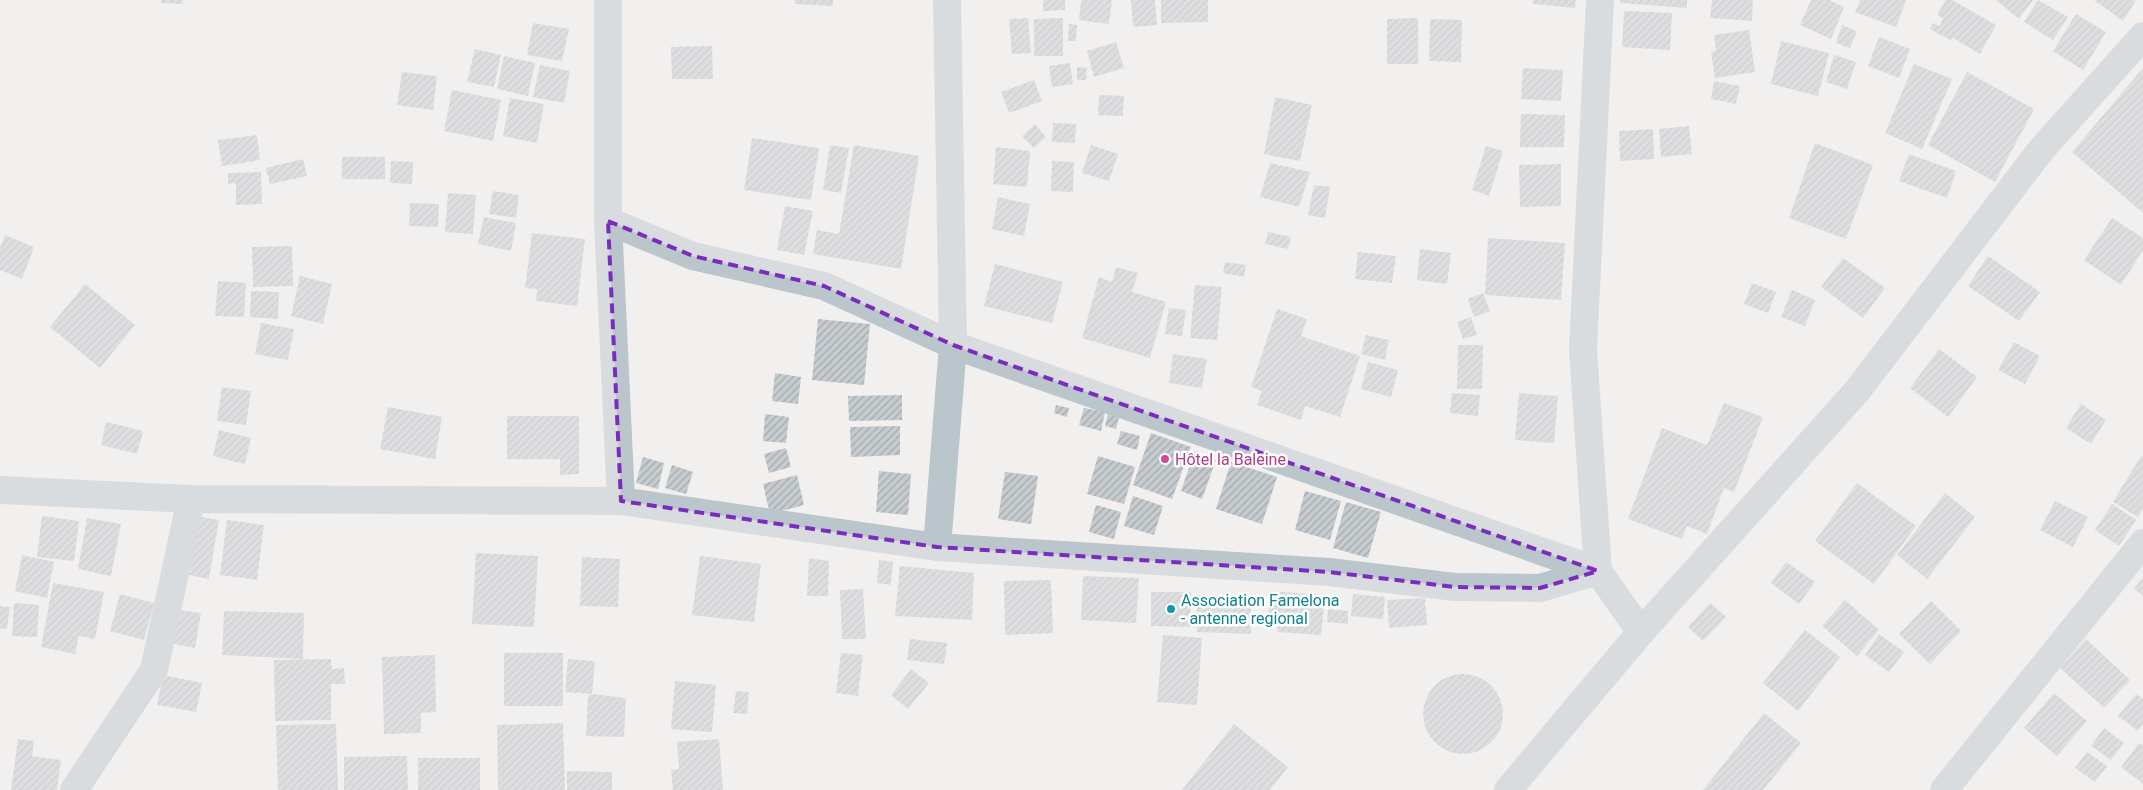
<svg xmlns="http://www.w3.org/2000/svg" width="2143" height="790" font-family="Roboto,sans-serif">
  <style>
    .building { fill: url(#building-hatch) }
    .lines { fill: none; stroke-linecap: round; stroke-linejoin: round }
    .minor { stroke: #bac6cc; stroke-width: 28 }
    .marked { fill: none; stroke: #7b2cbf; stroke-width: 4; stroke-dasharray: 10 6; stroke-linejoin: round }
    .hotel-dot { fill: #d1479c; stroke: #fff; stroke-width: 2 }
    .culture-dot { fill: #0f9aa8; stroke: #fff; stroke-width: 2 }
    .labels { text-anchor: middle; dominant-baseline: central; stroke-width: 5; stroke-linejoin: round; paint-order: stroke }
    .hotel-label { font-size: 16px; fill: #b23c85; stroke: #fff; text-anchor: start }
    .culture-label { font-size: 16px; fill: #0d838f; stroke: #fff; text-anchor: start }
  </style>
  <defs>
    <pattern id="building-hatch" width="6" height="6" patternUnits="userSpaceOnUse" patternTransform="scale(1.25)"><rect width="6" height="6" fill="#c6cbcf"/><path d="M-1 1l2-2M0 6l6-6M5 7l2-2" fill="none" stroke="#a3a8ab"/></pattern>
  </defs>
  <rect width="100%" height="100%" fill="#f2efef"/>
  <path class="building" d="M161,0H183V4L161,3Z
    M795,0H833V6L795,4Z
    M1043,0H1065V10L1043,11Z
    M1081,0H1112L1109,24L1079,20Z
    M1131,0H1155L1157,25L1133,27Z
    M1161,0H1208V22L1161,23Z
    M1533,0H1576L1575,8L1533,4Z
    M1620,0H1687V8L1620,3Z
    M1712,0H1753L1752,21L1710,18Z
    M1811,0H1829L1844,7L1831,39L1800,25Z
    M1860,0H1906L1896,27L1855,12Z
    M1946,0H1952L1996,25L1980,54L1953,38L1950,40L1930,29L1933,23L1940,26L1943,18L1937,15Z
    M1996,0H2033L2019,19Z
    M2038,0L2068,17L2053,40L2024,22Z
    M2094,0H2136L2123,21Z
    M1624,11L1672,13L1670,50L1622,47Z
    M2076,14L2106,32L2083,70L2053,51Z
    M1028,18L1031,53L1012,54L1009,19Z
    M1063,18V56H1034V19Z
    M1418,18V64H1387V19Z
    M1430,19L1462,20L1461,62L1429,61Z
    M533,23L569,29L562,61L527,55Z
    M1069,24L1077,25L1076,41H1068Z
    M1842,25L1857,31L1850,48L1836,43Z
    M1749,30L1755,72L1715,78L1711,52L1716,51L1714,35Z
    M1879,37L1910,49L1899,78L1868,66Z
    M1781,41L1829,53L1818,96L1771,84Z
    M1116,42L1124,68L1094,77L1087,51Z
    M712,46L713,79H672L671,47Z
    M475,49L501,55L494,87L467,82Z
    M1834,55L1856,62L1847,89L1826,82Z
    M504,56L535,63L528,96L497,89Z
    M1070,63L1073,84L1052,87L1049,66Z
    M1914,64L1952,79L1922,149L1885,133Z
    M540,65L570,71L564,103L533,97Z
    M1077,67L1087,68L1086,80H1077Z
    M1523,68L1563,70L1561,101L1521,99Z
    M2143,68V213L2072,152Z
    M402,72L437,76L433,110L397,105Z
    M1967,72L2034,109L1995,182L1928,145Z
    M1034,80L1042,101L1009,113L1001,92Z
    M1714,81L1740,86L1736,104L1711,99Z
    M452,90L501,100L493,141L444,131Z
    M1099,95L1124,96L1123,116L1098,115Z
    M1275,97L1312,105L1300,161L1264,154Z
    M510,98L544,104L537,143L503,136Z
    M1521,114L1565,115L1564,147H1520Z
    M1053,123L1076,124L1075,143L1052,142Z
    M1035,124L1046,137L1034,148L1022,136Z
    M1689,126L1692,154L1661,157L1659,129Z
    M1653,129L1654,159L1620,161L1619,131Z
    M257,135L260,160L222,166L218,140Z
    M752,138L819,148L811,200L744,190Z
    M1815,143L1873,165L1846,239L1789,218Z
    M830,145L849,148L841,193L823,190Z
    M854,145L919,156L901,269L813,254L817,230L839,234Z
    M1091,145L1118,154L1109,181L1082,173Z
    M1486,146L1503,151L1489,196L1472,190Z
    M996,147L1030,151L1027,187L993,184Z
    M1909,154L1956,171L1947,198L1899,181Z
    M342,157H385V179H342Z
    M303,159L307,176L270,184L266,168Z
    M391,161L413,162L412,184L390,183Z
    M1052,161L1074,162L1073,192L1051,191Z
    M1270,163L1310,172L1299,207L1260,197Z
    M1561,164V206L1520,207L1519,165Z
    M261,172L262,204L236,205V183L228,184V173Z
    M1314,185L1330,187L1325,218L1308,215Z
    M493,191L519,195L516,218L489,214Z
    M448,193L476,195L473,234L445,232Z
    M998,197L1030,204L1024,236L992,229Z
    M410,203L439,204L438,227L409,226Z
    M785,206L813,211L804,255L777,250Z
    M484,217L516,223L511,251L478,244Z
    M2112,218L2143,238V250L2121,285L2084,260Z
    M1268,232L1291,237L1288,249L1265,244Z
    M532,233L585,239L577,306L536,301L537,289L525,288Z
    M5,235L34,247L22,279L0,270V248Z
    M1488,238L1565,243L1561,300L1485,295Z
    M292,246L293,286L253,287L252,247Z
    M1420,249L1451,253L1447,284L1417,280Z
    M1358,252L1396,256L1392,283L1355,279Z
    M1988,256L2040,292L2019,321L1968,286Z
    M1843,258L1885,288L1863,318L1821,287Z
    M1225,262L1246,265L1244,277L1223,273Z
    M995,264L1063,282L1052,323L984,306Z
    M1116,267L1138,273L1132,292L1166,302L1150,358L1082,338L1099,277L1112,282Z
    M300,276L332,284L323,324L291,316Z
    M218,281L246,283L244,317L215,316Z
    M1752,283L1776,292L1768,313L1744,304Z
    M85,284L135,325L100,368L50,327Z
    M1195,285L1222,287L1217,340L1190,338Z
    M1792,290L1815,300L1805,326L1781,317Z
    M251,291L279,292L278,319L250,317Z
    M1483,293L1490,311L1474,317L1468,299Z
    M1169,308L1186,310L1182,336L1165,334Z
    M1277,309L1307,319L1301,336L1360,356L1340,417L1305,406L1301,420L1257,405L1262,391L1251,387Z
    M1471,317L1477,335L1463,339L1457,322Z
    M818,319L870,324L864,385L812,380Z
    M261,323L294,329L288,360L255,354Z
    M1366,335L1389,340L1385,360L1361,354Z
    M2014,342L2040,356L2025,384L1998,370Z
    M1458,345H1483L1482,389H1457Z
    M1939,349L1977,377L1948,417L1910,388Z
    M1173,354L1207,359L1202,388L1169,383Z
    M1368,362L1398,370L1391,397L1361,389Z
    M775,373L801,377L798,404L772,401Z
    M222,387L251,391L246,425L217,421Z
    M1452,393L1480,395L1478,416L1450,413Z
    M1519,393L1558,396L1554,443L1515,440Z
    M902,395V420L849,421L848,396Z
    M1724,403L1763,417L1734,492L1724,488L1707,534L1687,526L1682,539L1628,519L1662,428L1707,445Z
    M2081,404L2106,420L2091,444L2066,428Z
    M1056,405L1069,408L1067,417L1054,413Z
    M388,407L442,417L435,459L380,449Z
    M1084,408L1105,412L1101,431L1079,425Z
    M765,414L789,417L786,443L763,441Z
    M1108,414L1119,417L1116,429L1105,426Z
    M507,416H579V474L560,475V459H507Z
    M106,422L143,431L137,454L101,445Z
    M900,426V455L851,457L850,427Z
    M219,430L251,438L245,464L213,456Z
    M1121,431L1140,436L1137,450L1117,444Z
    M1151,433L1191,447L1172,499L1133,485Z
    M786,448L791,467L769,473L764,454Z
    M1195,451L1216,460L1202,499L1181,491Z
    M1098,456L1135,467L1124,504L1087,494Z
    M2141,456L2143,457V509L2138,517L2113,502Z
    M643,457L664,463L658,489L636,483Z
    M1231,462L1277,477L1262,524L1216,509Z
    M672,465L693,472L686,494L665,488Z
    M879,471L911,474L908,515L876,512Z
    M1005,472L1038,476L1031,524L998,519Z
    M797,475L804,505L770,514L763,484Z
    M1857,483L1916,526L1874,584L1815,541Z
    M1305,491L1341,501L1330,540L1295,530Z
    M1945,493L1975,517L1927,579L1897,555Z
    M1133,496L1163,506L1154,535L1124,526Z
    M2055,501L2088,517L2073,547L2040,530Z
    M1346,502L1381,512L1368,558L1333,548Z
    M2112,504L2136,520L2119,546L2095,530Z
    M1096,505L1121,512L1114,539L1089,532Z
    M42,516L79,521L74,561L37,557Z
    M195,516L219,520L209,579L184,574Z
    M87,518L121,524L111,576L78,569Z
    M227,520L264,525L257,580L220,575Z
    M476,553L538,556L534,627L472,624Z
    M22,555L54,562L47,598L15,591Z
    M700,556L761,564L754,622L692,615Z
    M582,557L620,559L618,607L580,606Z
    M809,558L829,561L828,596H807Z
    M879,560L893,562L891,585L877,583Z
    M1786,562L1815,582L1799,604L1771,583Z
    M900,566L974,573L972,620L895,616Z
    M1083,576L1139,578L1136,623L1081,620Z
    M2143,577V596L2134,589Z
    M1051,580L1053,633L1005,635L1004,581Z
    M53,583L104,592L95,639L79,636L75,654L41,647Z
    M863,589L866,639H842L840,590Z
    M1270,591L1325,595L1321,635L1277,632L1278,623L1268,622Z
    M1151,592H1191L1190,627L1151,626Z
    M120,594L154,603L144,640L110,631Z
    M1353,594L1385,597L1383,619L1351,616Z
    M1197,595L1251,597V634L1197,632Z
    M1425,598L1427,625L1389,628L1387,600Z
    M1845,600L1879,630L1857,656L1822,626Z
    M1931,601L1961,631L1930,664L1899,634Z
    M14,603L39,605L37,637L12,636Z
    M1710,603L1726,617L1703,641L1688,627Z
    M0,606L10,607L7,629L0,628Z
    M1328,609L1348,611V624L1327,622Z
    M179,610L201,613L195,648L174,644Z
    M224,611L304,613L303,659L222,655Z
    M1805,630L1840,657L1798,711L1763,683Z
    M1879,634L1904,652L1889,672L1865,655Z
    M1163,635L1202,638L1197,705L1157,702Z
    M910,639L947,643L944,664L907,660Z
    M2086,639L2130,680L2104,708L2060,668Z
    M504,653H563V706H504Z
    M841,653L863,655L858,696L836,693Z
    M435,655L436,712L421,713V733L384,734L382,657Z
    M331,659L332,669L344,668L345,684H331V720L275,721L274,660Z
    M568,659L595,661L592,694L626,698L624,737L586,736L588,696L592,694L565,692Z
    M911,669L929,683L908,709L891,695Z
    M1423 714a40 40 0 1 1 80 0a40 40 0 1 1-80 0Z
    M163,675L202,683L196,712L157,705Z
    M675,681L716,685L712,732L671,729Z
    M736,691L749,692L747,714L733,713Z
    M2054,693L2087,721L2057,756L2024,728Z
    M2136,694L2143,699V724L2138,731L2118,716Z
    M1764,713L1801,743L1763,790H1703Z
    M563,723L565,790H498L497,725Z
    M336,724L338,790H278L276,725Z
    M1234,724L1288,767L1270,790H1182Z
    M2104,728L2124,743L2111,760L2091,746Z
    M18,739L34,741L32,756L61,760L57,790H11Z
    M719,739L723,790H673L671,770L679,769L677,742Z
    M2139,743L2143,746V784L2121,767Z
    M2087,752L2107,766L2095,782L2075,768Z
    M407,756L408,790H344V757Z
    M418,758H480V790H418Z
    M567,771L612,772V790H567Z"/>
  <g class="lines">
    <path class="minor" d="M608,0V221L693,256L824,286L953,345L1598,571
      M1600,0L1583,350L1598,571L1641,632
      M608,221L621,501
      M0,490L191,499L621,501L937,547L1329,572L1455,587L1540,588L1598,571
      M937,547L953,345L947,0
      M74,790L154,670L191,499
      M1508,790L1641,632L1857,391L2041,150L2143,36
      M1944,790L2143,543"/>
  </g>
  <path d="M0 0H2143V790H0ZM608,221L693,256L824,286L953,345L1598,571L1540,588L1455,587L1329,572L937,547L621,501Z" fill="#f2efef" fill-opacity=".55" fill-rule="evenodd"/>
  <path class="marked" d="M608,221L693,256L824,286L953,345L1598,571L1540,588L1455,587L1329,572L937,547L621,501Z"/>
  <circle class="hotel-dot" cx="1165" cy="459" r="5"/>
  <circle class="culture-dot" cx="1171" cy="609" r="5"/>
  <g class="labels">
    <g class="hotel-label">
      <text x="1175" y="459">Hôtel la Baleine</text>
    </g>
    <g class="culture-label">
      <text x="1181" y="600">Association Famelona<tspan x="1181" dy="18">- antenne regional</tspan></text>
    </g>
  </g>
</svg>
